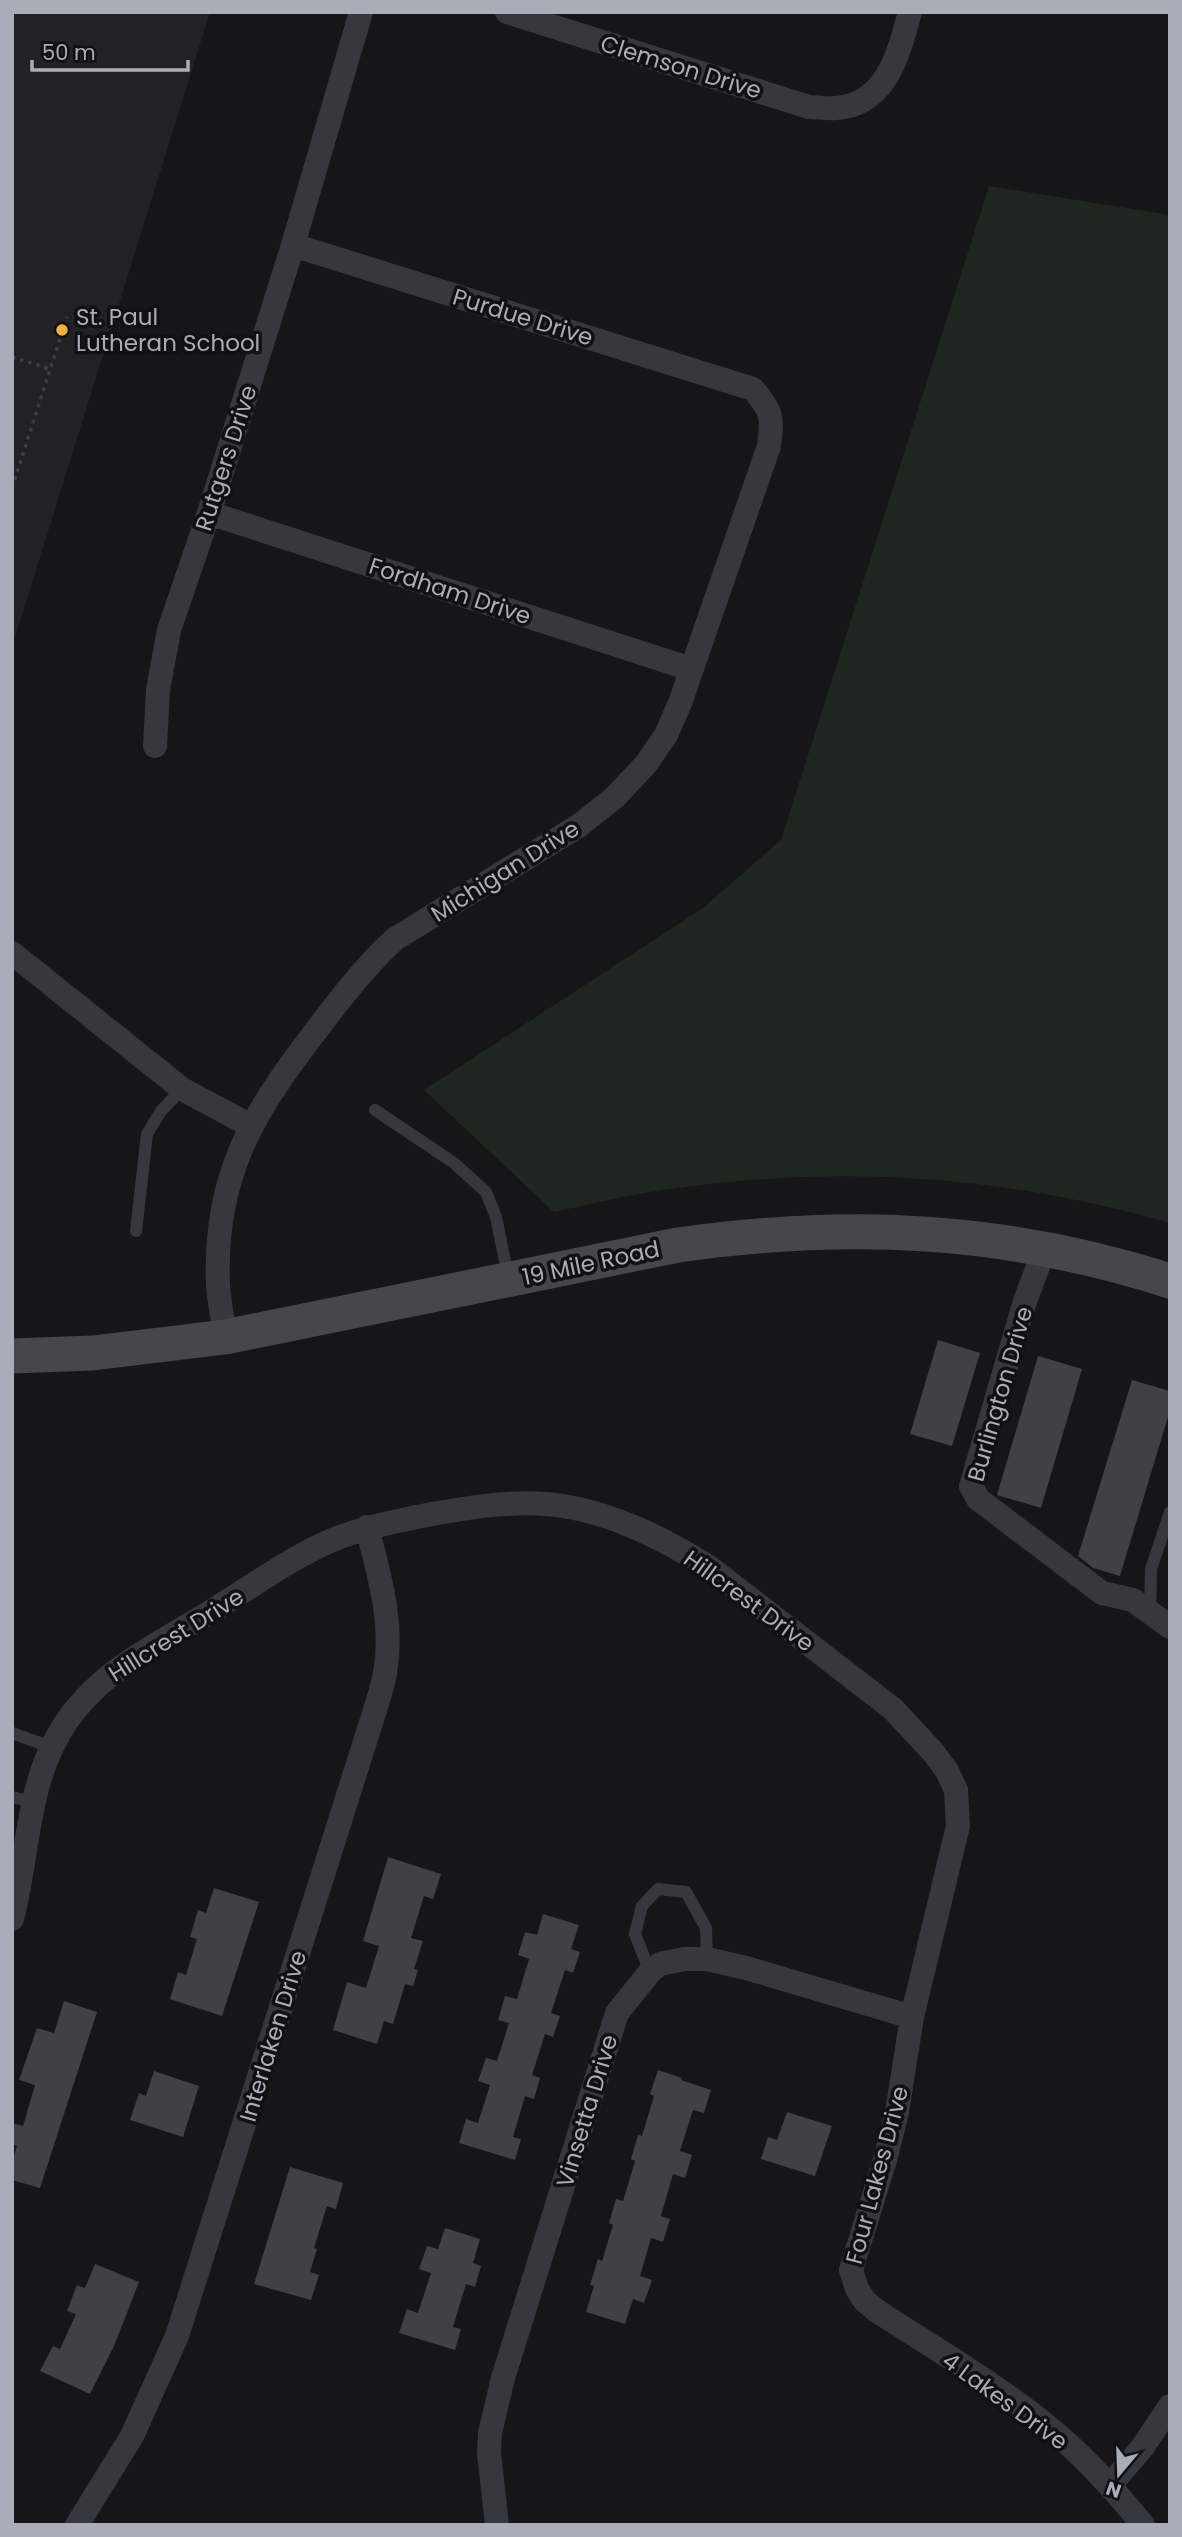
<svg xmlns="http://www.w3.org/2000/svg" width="1182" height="2537" font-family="Poppins,sans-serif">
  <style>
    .built { fill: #222225 }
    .green { fill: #1e261f }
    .building { fill: #404145 }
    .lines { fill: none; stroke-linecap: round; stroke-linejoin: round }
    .path { stroke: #3d3f44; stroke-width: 3.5; stroke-dasharray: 3.5 5; stroke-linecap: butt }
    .lane { stroke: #37383d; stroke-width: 12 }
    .street { stroke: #37383d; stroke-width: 24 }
    .secondary { stroke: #45474d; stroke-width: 35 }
    .poi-dot { fill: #f2b134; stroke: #111113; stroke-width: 2.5 }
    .labels { text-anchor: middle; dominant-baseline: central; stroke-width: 7; stroke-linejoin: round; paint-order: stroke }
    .street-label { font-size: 23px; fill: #a8adb8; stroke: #111113 }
    .poi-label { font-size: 23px; fill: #a8adb8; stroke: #111113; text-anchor: start }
  </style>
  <rect width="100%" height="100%" fill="#161618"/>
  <path class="built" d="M12,12H210L12,647Z"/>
  <path class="green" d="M989,186L1170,215V1223C1000,1175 839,1164 664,1190C627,1195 591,1204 554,1212L424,1090L703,908L781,840Z"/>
  <path class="building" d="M938,1340L980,1353L952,1446L910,1434Z
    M1038,1356L1082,1369L1041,1508L997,1495Z
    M1132,1380L1170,1391V1410L1120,1576L1093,1568L1078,1556Z
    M388,1857L441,1874L433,1899L424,1896L411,1938L423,1941L414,1969L418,1970L413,1986L405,1984L393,2024L384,2021L377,2044L333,2030L347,1982L366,1988L379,1946L363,1941Z
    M214,1888L259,1902L222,2016L170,1999L178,1972L186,1975L197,1939L190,1937L198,1910L206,1913Z
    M543,1914L579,1925L571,1949L580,1952L573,1973L565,1970L551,2013L560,2016L553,2037L545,2034L532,2075L540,2078L534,2099L525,2096L513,2137L521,2139L515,2160L459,2143L466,2119L478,2123L490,2085L478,2081L486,2058L497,2061L509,2023L498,2020L505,1996L517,1999L529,1959L518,1955L525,1932L537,1935Z
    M64,2001L97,2012L40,2188L12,2180V2161L17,2146L12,2144V2123L23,2126L35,2085L19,2080L37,2028L54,2033Z
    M658,2070L682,2078L681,2080L711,2090L704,2113L693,2110L680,2151L692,2155L685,2178L673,2174L661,2216L670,2219L663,2242L651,2238L640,2276L652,2280L644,2303L633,2299L625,2324L586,2312L594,2286L590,2285L598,2259L602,2261L613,2225L609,2223L616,2199L623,2201L635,2161L631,2159L638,2135L642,2136L654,2096L650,2094Z
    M154,2071L199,2086L183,2137L130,2120L139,2093L146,2096Z
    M787,2112L832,2126L815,2176L761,2159L768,2137L777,2140Z
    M290,2167L343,2183L336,2209L327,2206L314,2248L317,2249L310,2272L319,2275L311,2300L254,2284Z
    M445,2228L480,2239L473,2263L481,2266L475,2287L466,2284L453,2327L461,2329L455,2350L399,2333L407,2309L418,2313L431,2273L419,2269L427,2246L438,2249Z
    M95,2264L139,2282L114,2346L90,2394L40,2371L53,2346L60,2349L76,2314L67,2311L77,2285L85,2288Z"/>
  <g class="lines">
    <path class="path" d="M12,357L50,369
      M12,488L67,317"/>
    <path class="lane" d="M375,1110L454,1163L486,1192L496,1217L508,1276
      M136,1231L147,1134L161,1111L182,1089
      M1150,1614L1151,1569L1170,1512
      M12,1733L51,1747
      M12,1797L33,1802
      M650,1972L635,1934L642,1906L658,1889L686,1892L706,1928L707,1959"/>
    <path class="street" d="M507,12L809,107C818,107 828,109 836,108C887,105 899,52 910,12
      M209,513L691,669
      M155,746L158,690L169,630L209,513L293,245L361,12
      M12,953L182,1089L251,1126
      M1045,1248L1025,1301L971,1486L978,1499L1102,1593L1133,1600L1170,1627
      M225,1337C223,1320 219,1302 218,1284C214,1179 250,1117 312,1036C338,1002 363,968 395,939L580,825L615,797L646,764L666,735L680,703L769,446C773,417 772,411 753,389L293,245
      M12,1919C29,1854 26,1785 63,1727C97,1673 154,1646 207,1614C247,1590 287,1560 330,1541C361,1528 393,1522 427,1515C471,1507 518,1499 563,1506C615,1514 664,1539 709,1567L893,1709L933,1752L947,1771L956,1790L958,1826L912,2017L897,2112L885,2160L851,2270L857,2289L865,2301L877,2311C934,2348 994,2383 1046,2425C1082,2454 1114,2489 1143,2525
      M1110,2485L1142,2448L1170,2406
      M77,2525L132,2436L177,2336L375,1710C379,1697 383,1685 385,1673C394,1623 379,1575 367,1527
      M497,2525L489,2453L490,2433L503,2378L617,2013L650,1972L660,1964L684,1959H707L746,1968L912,2017"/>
    <path class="secondary" d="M12,1356L93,1353L225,1337L678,1245C849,1221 1005,1228 1170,1281"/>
  </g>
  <circle class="poi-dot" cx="62" cy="330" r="7"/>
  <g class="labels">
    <g class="street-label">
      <text transform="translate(681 67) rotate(17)">Clemson Drive</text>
      <text transform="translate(523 317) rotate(17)">Purdue Drive</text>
      <text transform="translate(226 458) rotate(-72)">Rutgers Drive</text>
      <text transform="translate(450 591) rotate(18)">Fordham Drive</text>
      <text transform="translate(505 871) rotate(-32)">Michigan Drive</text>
      <text transform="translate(591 1263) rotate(-12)">19 Mile Road</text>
      <text transform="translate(1000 1394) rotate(-74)">Burlington Drive</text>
      <text transform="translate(749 1601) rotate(36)">Hillcrest Drive</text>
      <text transform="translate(176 1635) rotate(-32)">Hillcrest Drive</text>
      <text transform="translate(273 2036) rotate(-73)">Interlaken Drive</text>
      <text transform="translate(587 2111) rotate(-73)">Vinsetta Drive</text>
      <text transform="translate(877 2175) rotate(-75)">Four Lakes Drive</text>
      <text transform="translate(1005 2401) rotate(36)">4 Lakes Drive</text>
    </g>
    <g class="poi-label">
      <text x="76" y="317">St. Paul<tspan x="76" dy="26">Lutheran School</tspan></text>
    </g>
  </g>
  <rect width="1182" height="2537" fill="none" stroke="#a8adb8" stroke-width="28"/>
  <g transform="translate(1119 2474) rotate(199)" stroke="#111113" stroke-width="5" paint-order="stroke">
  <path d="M0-5L12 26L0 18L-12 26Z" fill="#a8adb8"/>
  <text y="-10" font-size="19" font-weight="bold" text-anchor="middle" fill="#a8adb8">N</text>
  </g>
  <path d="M32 60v10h156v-10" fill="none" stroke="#a8adb8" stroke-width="3.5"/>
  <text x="42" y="60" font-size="21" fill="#a8adb8" stroke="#111113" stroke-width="5" paint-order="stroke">50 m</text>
</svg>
